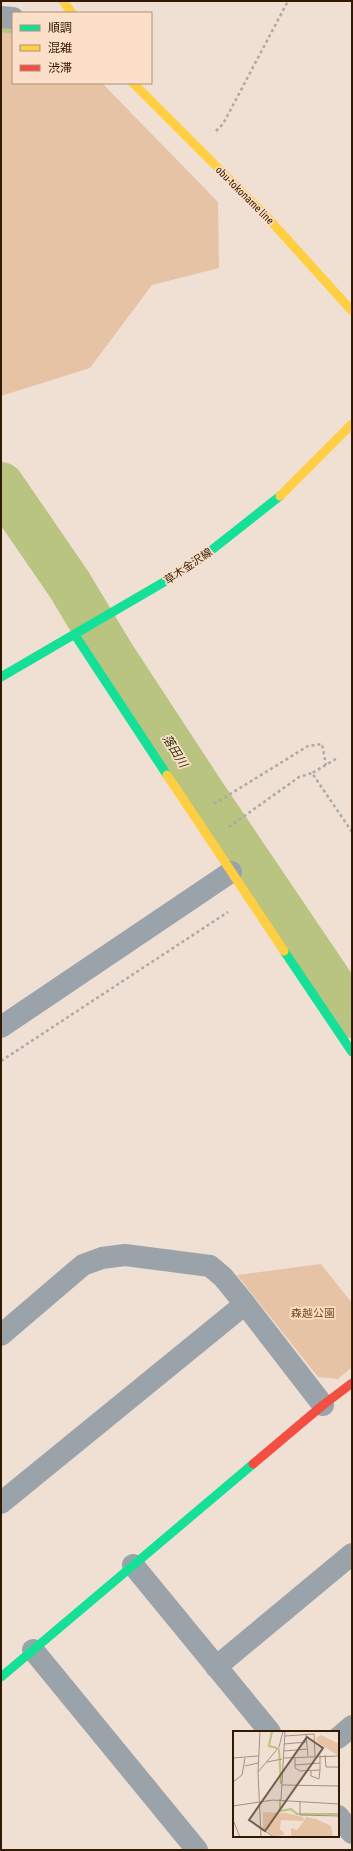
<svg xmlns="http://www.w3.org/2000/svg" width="353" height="1851" font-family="'Asap Condensed','Noto Sans JP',sans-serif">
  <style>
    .green { fill: #e7c3a6 }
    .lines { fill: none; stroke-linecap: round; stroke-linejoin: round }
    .stream { stroke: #b8c47f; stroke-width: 8 }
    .river { stroke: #b8c47f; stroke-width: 46 }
    .path { stroke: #aaa9a7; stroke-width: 2.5; stroke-dasharray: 3 3; stroke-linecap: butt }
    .street { stroke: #9ba3aa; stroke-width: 22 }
    .fast { stroke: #16e098; stroke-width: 9 }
    .slow { stroke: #ffcf43; stroke-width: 9 }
    .jam { stroke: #f24e42; stroke-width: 9 }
    .labels { text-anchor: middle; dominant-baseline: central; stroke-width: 3.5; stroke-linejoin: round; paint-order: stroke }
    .street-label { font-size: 11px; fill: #321902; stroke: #fbdfc9 }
    .park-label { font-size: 11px; fill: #794815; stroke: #fbdfc9 }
    .water-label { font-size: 12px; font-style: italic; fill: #28320a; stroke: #fbdfc9 }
    .inset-river { fill: none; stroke: #b8c47f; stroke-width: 2 }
    .inset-road { fill: none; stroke: #a49080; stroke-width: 1 }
    .view { fill: #745f4c; fill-opacity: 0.15; stroke: #745f4c; stroke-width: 2 }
    .inset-edge { fill: none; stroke: #321902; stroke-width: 2 }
  </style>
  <rect width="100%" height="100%" fill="#f0e0d4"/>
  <path class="green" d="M1,28H13V83H102L218,202L219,268L152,285L90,368L1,396Z
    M321,1264L352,1303V1367L338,1379L318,1377L237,1275Z"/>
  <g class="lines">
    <path class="stream" d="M1,28L13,30"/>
    <path class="river" d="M1,485L69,584L113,657L202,793L352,1015"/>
    <path class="path" d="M216,131L223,124L288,1
      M336,759L312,773L352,832
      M214,804L308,746L322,744L326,765
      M229,827L299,777L312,773
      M1,1061L228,912"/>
    <path class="street" d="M1,17L13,18
      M1,1027L231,872
      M1,1335L83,1265L102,1258L125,1255L210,1266L223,1277L245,1304L323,1405
      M1,1503L245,1304
      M133,1565L270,1732
      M33,1650L197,1850
      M216,1667L352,1554
      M338,1738L352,1726
      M338,1816L352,1833"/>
    <path class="fast" d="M75,635L167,775
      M1,677L164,582L204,556L280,496
      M284,951L352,1052
      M1,1677L253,1464"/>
    <path class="slow" d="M63,1L72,13
      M133,83L268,218L352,311
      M280,496L352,424
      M167,775L284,951"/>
    <path class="jam" d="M253,1464L323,1405L352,1383"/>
  </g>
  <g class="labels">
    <g class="street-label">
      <text transform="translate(245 195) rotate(45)">obu-tokoname line</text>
      <text transform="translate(188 566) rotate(-34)">草木金沢線</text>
    </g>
    <g class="park-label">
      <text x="313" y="1313">森越公園</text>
    </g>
    <g class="water-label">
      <text transform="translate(175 751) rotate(58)">落田川</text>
    </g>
  </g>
  <g transform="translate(233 1731)">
    <rect width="106" height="106" fill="#f0e0d4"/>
    <path d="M88,4L106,13V25L84,11L83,7ZM30,81L53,82L70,86L71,89L73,86L83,88L98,95L100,106L58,105V97L64,99L71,90L48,89L47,98L52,103L42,106L30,97Z" fill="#e7c3a6"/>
    <path class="inset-river" d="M39,0L36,15L44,17M46,18L48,53M47,68V80L58,78L64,83H106"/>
    <path class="inset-road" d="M27,0L25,41L28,106M73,4L75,25M52,5L81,3L82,25M51,13L74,11M51,20L75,18M92,24L93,36H106M0,27L25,25M51,27L106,25M62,27V37L67,40L87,39V24M34,31L49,28M62,34L87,32M12,35L25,32M78,40V45L86,48L87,39M25,41L46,16L50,0M0,51L9,44L12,27M49,54L106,55M48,69L52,0M67,71V84L106,85M0,75L40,69L106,73M0,89L7,106M29,98L41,106"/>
    <path class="view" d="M74,6L90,17L32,100L16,89Z"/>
    <rect width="106" height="106" class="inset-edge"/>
  </g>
  <rect width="353" height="1851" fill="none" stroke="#321902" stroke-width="4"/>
  <rect x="12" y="12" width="140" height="72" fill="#fbdfc9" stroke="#ab9079"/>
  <rect x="20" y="25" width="20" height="6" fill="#16e098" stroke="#ab9079"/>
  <text x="48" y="32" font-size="12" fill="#321902">順調</text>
  <rect x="20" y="45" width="20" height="6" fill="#ffcf43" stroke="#ab9079"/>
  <text x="48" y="52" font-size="12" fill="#321902">混雑</text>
  <rect x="20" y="65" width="20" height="6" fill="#f24e42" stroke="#ab9079"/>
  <text x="48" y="72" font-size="12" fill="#321902">渋滞</text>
</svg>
